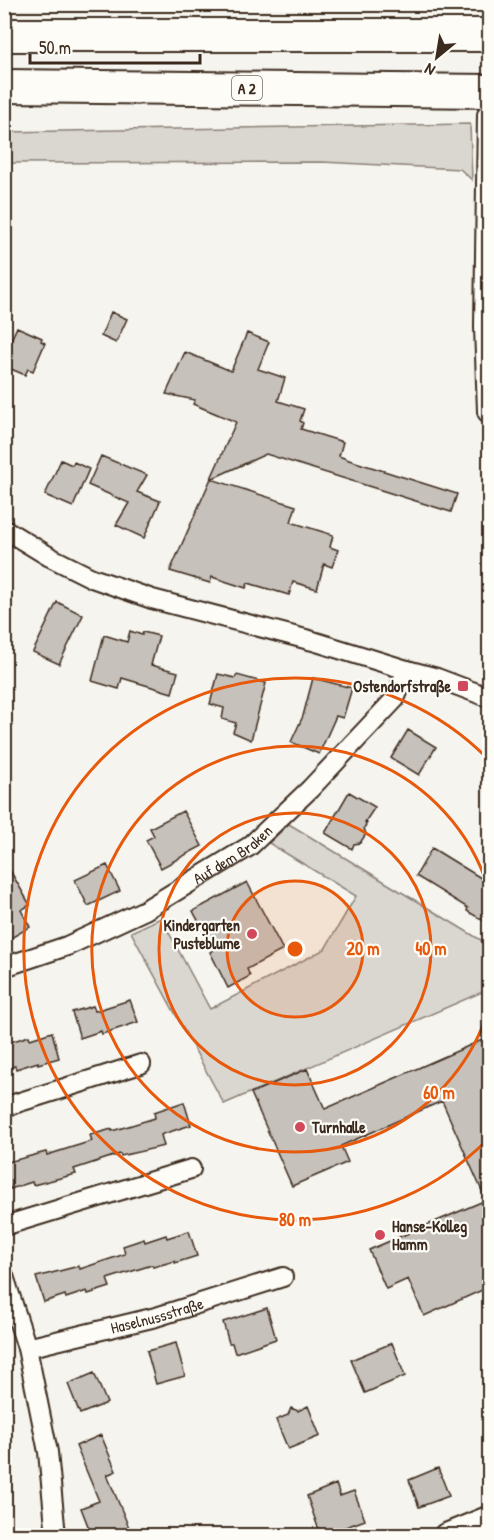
<svg xmlns="http://www.w3.org/2000/svg" width="494" height="1540" font-family="'Patrick Hand',sans-serif">
  <style>
    .green { fill: #dad6d0; stroke: #8a8077; stroke-width: 1.5 }
    .building { fill: #c7c1bb; stroke: #3b2a1e; stroke-width: 1.5 }
    .lines { fill: none; stroke-linecap: round; stroke-linejoin: round }
    .street-casing { stroke: #3b2a1e; stroke-width: 22 }
    .secondary-casing { stroke: #3b2a1e; stroke-width: 28 }
    .highway-casing { stroke: #3b2a1e; stroke-width: 36 }
    .street { stroke: #fdfcf7; stroke-width: 18 }
    .secondary { stroke: #fdfcf7; stroke-width: 24 }
    .highway { stroke: #fdfcf7; stroke-width: 32 }
    .ring { fill: none; stroke: #e8590c; stroke-width: 3 }
    .poi-dot { fill: #d1495b; stroke: #fdfcf7; stroke-width: 2 }
    .labels { text-anchor: middle; dominant-baseline: central; stroke-width: 4.5; stroke-linejoin: round; paint-order: stroke }
    .shield { fill: #fdfcf7; stroke: #75695f; stroke-width: 1.5 }
    .shield-label { font-size: 15px; font-weight: bold; fill: #3b2a1e }
    .poi-label { font-size: 16px; font-weight: bold; fill: #3b2a1e; stroke: #fdfcf7; text-anchor: end }
    .street-label { font-size: 16px; fill: #3b2a1e; stroke: #fdfcf7 }
    .centre { fill: #e8590c; stroke: #fdfcf7; stroke-width: 3 }
    .ring-label { font-size: 18px; text-anchor: middle; font-weight: bold; fill: #e8590c; stroke: #fdfcf7; stroke-width: 4.5; stroke-linejoin: round; paint-order: stroke }
  </style>
  <rect width="100%" height="100%" fill="#f5f4ee"/>
  <filter id="ink" filterUnits="userSpaceOnUse"><feTurbulence type="fractalNoise" baseFrequency=".0167" numOctaves="2"/><feDisplacementMap in="SourceGraphic" scale="12" xChannelSelector="R" yChannelSelector="G"/><feConvolveMatrix kernelMatrix="1 2 1 2 8 2 1 2 1" color-interpolation-filters="sRGB"/></filter>
  <g filter="url(#ink)">
    <path class="green" d="M470,124L472,180L460,169L322,162L5,163V132Z
      M289,824L489,945V989L224,1104L131,932L161,918L210,1009L325,949L356,896L269,843Z"/>
    <path class="building" d="M111,312L127,319L116,343L101,336Z
      M17,327L42,338L41,341L45,343L33,371L28,369L25,375L4,366V355Z
      M247,333L269,342L258,369L285,378L278,401L304,409L300,421L303,423L301,429L343,442L339,456L349,460L457,494L451,512L266,454L211,479L296,506L291,522L333,535L330,547L338,550L332,567L324,564L317,589L293,582L289,595L248,583L246,588L212,577L210,583L170,571L236,422L193,404L195,400L166,394L185,352L231,371Z
      M101,456L147,475L137,492L160,501L144,538L116,525L129,503L88,485Z
      M61,460L72,465L74,462L89,469L73,507L45,495Z
      M57,602L83,615L59,664L33,652Z
      M130,631L142,635L143,632L159,636L151,665L178,672L172,693L122,678L119,689L92,681L104,635L127,642Z
      M218,674L235,678L237,675L266,683L251,740L233,732L236,723L222,719L224,708L210,704Z
      M313,678L352,688L343,718L336,716L319,754L291,742L303,716Z
      M408,730L436,747L419,775L391,758Z
      M349,792L375,807L365,822L367,823L364,828L366,834L360,843L354,844L352,849L325,833Z
      M183,811L202,846L161,868L146,840L154,836L150,828Z
      M432,848L489,883V924L467,911L468,908L416,876Z
      M4,860L30,905L21,910L30,927L4,942Z
      M107,865L120,891L88,906L75,880Z
      M247,882L283,950L247,969L250,976L228,988L210,952L214,950L193,911Z
      M130,1000L138,1022L102,1034L101,1031L80,1038L72,1012L93,1006L95,1011Z
      M52,1032L59,1058L38,1064V1062L16,1069L15,1066L4,1069V1044L29,1036L30,1039Z
      M489,1037V1287L424,1316L408,1279L386,1289L369,1250L486,1200L442,1101L341,1146L348,1162L292,1186L251,1093L307,1069L325,1109Z
      M184,1102L191,1125L163,1134L161,1135L164,1146L121,1156L120,1154L74,1169L76,1174L33,1185L32,1182L10,1189L4,1170V1163L46,1152L47,1155L92,1141L90,1135L112,1129V1131L155,1118L154,1112Z
      M189,1231L197,1256L175,1263V1261L153,1267L152,1265L107,1279L110,1287L88,1294L87,1291L66,1298L65,1295L44,1302L36,1277L79,1266L80,1269L125,1254L123,1246L144,1239L145,1242L166,1235L167,1238Z
      M267,1308L276,1339L235,1353L232,1343H229L223,1322Z
      M176,1343L185,1376L156,1384L147,1351Z
      M392,1343L405,1376L365,1393L351,1360Z
      M94,1373L107,1403L80,1414L68,1384Z
      M308,1406L320,1436L288,1449L276,1420L288,1415L291,1408L298,1411Z
      M101,1435L116,1471L107,1475L130,1530L117,1536H92L81,1508L99,1501L76,1446Z
      M438,1468L449,1496L419,1507L409,1480Z
      M336,1484L340,1496L354,1491L365,1520L321,1536L307,1496Z"/>
    <g class="lines">
      <defs>
        <g id="street">
          <path d="M4,529L50,557L92,578L152,599L313,641L407,670L437,678L490,698"/>
          <path id="s1" d="M4,967L67,946L145,910L250,846L310,789L395,699L407,670"/>
          <path d="M4,1107L141,1064"/>
          <path d="M4,1226L191,1169"/>
          <path d="M4,1276L27,1348L48,1452L56,1536"/>
          <path id="s2" d="M27,1348L156,1317L283,1277"/>
        </g>
        <path id="secondary" d="M490,115L487,327L490,411
          M446,1536L490,1518"/>
        <path id="highway" d="M4,35H490
          M4,86L490,91"/>
      </defs>
      <use href="#street" class="street-casing"/>
      <use href="#secondary" class="secondary-casing"/>
      <use href="#highway" class="highway-casing"/>
      <use href="#street" class="street"/>
      <use href="#secondary" class="secondary"/>
      <use href="#highway" class="highway"/>
    </g>
  </g>
  <circle cx="295" cy="949" r="68" fill="#e8590c" fill-opacity=".12"/>
  <g class="ring">
    <circle cx="295" cy="949" r="68"/>
    <circle cx="295" cy="949" r="136"/>
    <path d="M489 1008A203 203 0 1 1 489 890"/>
    <path d="M488 1139A271 271 0 1 1 488 759"/>
  </g>
  <g class="poi-dot">
    <rect x="457" y="680" width="12" height="12" rx="3"/>
    <circle cx="252" cy="934" r="6"/>
    <circle cx="300" cy="1127" r="6"/>
    <circle cx="380" cy="1235" r="6"/>
  </g>
  <g class="labels">
    <rect class="shield" x="232" y="76" width="30" height="24" rx="4.5"/>
    <g class="shield-label">
      <text x="247" y="88">A 2</text>
    </g>
    <g class="poi-label">
      <text x="451" y="686">Ostendorfstraße</text>
      <text x="240" y="925">Kindergarten<tspan x="240" dy="18">Pusteblume</tspan></text>
      <text x="312" y="1127" text-anchor="start">Turnhalle</text>
      <text x="392" y="1226" text-anchor="start">Hanse-Kolleg<tspan x="392" dy="18">Hamm</tspan></text>
    </g>
    <g class="street-label">
      <text stroke="none"><textPath href="#s1" startOffset="256">Auf dem Braken</textPath></text>
      <text stroke="none"><textPath href="#s2" startOffset="134">Haselnussstraße</textPath></text>
    </g>
  </g>
  <circle cx="295" cy="949" r="9" class="centre"/>
  <g class="ring-label">
    <text x="363" y="955">20 m</text>
    <text x="431" y="955">40 m</text>
    <text x="439" y="1099">60 m</text>
    <text x="295" y="1226">80 m</text>
  </g>
  <rect width="494" height="1540" fill="none" stroke="#fdfcf7" stroke-width="24"/>
  <rect x="12" y="12" width="470" height="1516" fill="none" stroke="#3b2a1e" stroke-width="2" filter="url(#ink)"/>
  <g transform="translate(437 57) rotate(210)" stroke="#fdfcf7" stroke-width="4.5" paint-order="stroke">
  <path d="M0-4.5L10 22L0 15L-10 22Z" fill="#3b2a1e"/>
  <text y="-9" font-size="16" font-weight="bold" text-anchor="middle" fill="#3b2a1e">N</text>
  </g>
  <path d="M30 54v9h170v-9" fill="none" stroke="#3b2a1e" stroke-width="3"/>
  <text x="39" y="54" font-size="18" fill="#3b2a1e" stroke="#fdfcf7" stroke-width="4.5" paint-order="stroke">50 m</text>
</svg>
